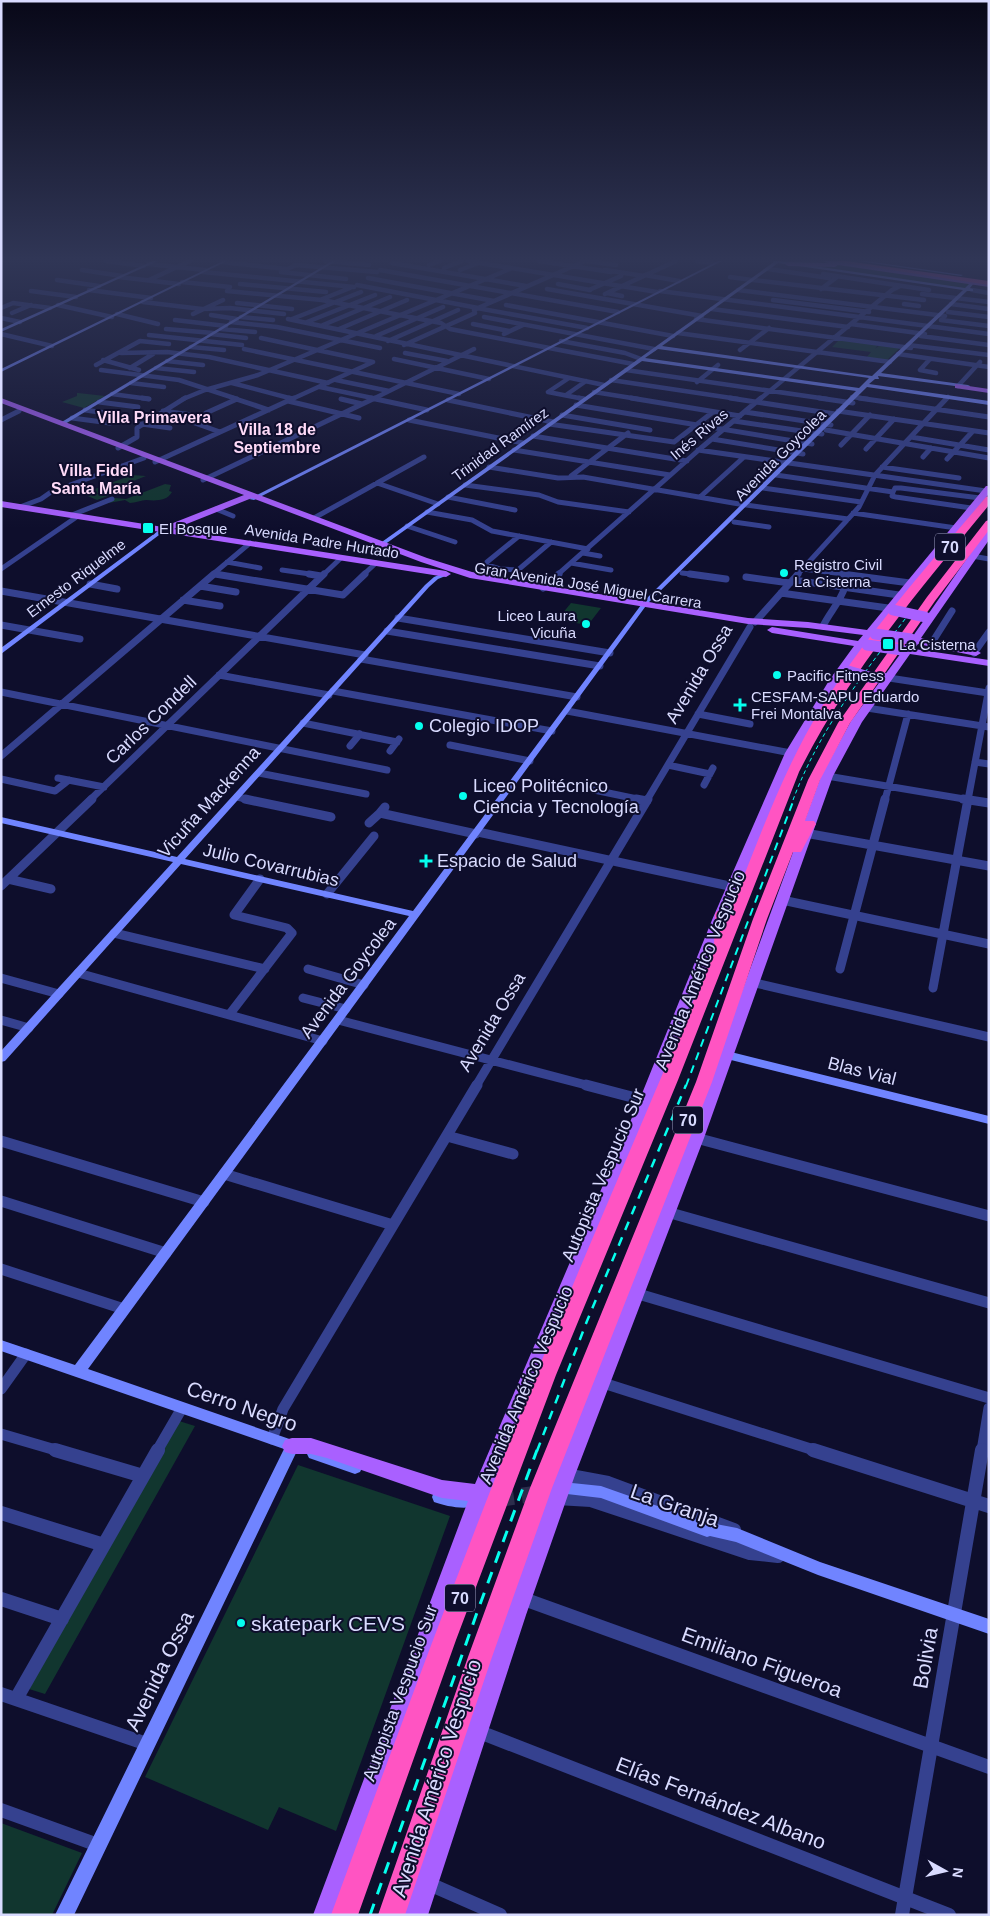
<svg xmlns="http://www.w3.org/2000/svg" width="990" height="1916" font-family="Arial,sans-serif">
  <style>
    .green { fill: #11362f }
    .lines { fill: none; stroke-linecap: round; stroke-linejoin: round }
    .secondary-tunnel { stroke: #2c2d4c; stroke-width: 16; stroke-dasharray: 16 8; stroke-linecap: butt }
    .street-far5 { stroke: #35418f; stroke-width: 4.5 }
    .street-far4 { stroke: #35418f; stroke-width: 5 }
    .street-far3 { stroke: #35418f; stroke-width: 7 }
    .street-far2 { stroke: #35418f; stroke-width: 9 }
    .street-far1 { stroke: #35418f; stroke-width: 11 }
    .street { stroke: #35418f; stroke-width: 14 }
    .secondary { fill: #7084ff; fill-rule: evenodd }
    .primary { fill: #a960ff; fill-rule: evenodd }
    .highway { fill: #ff54c2; fill-rule: evenodd }
    .rail-far3 { stroke: #05ffee; stroke-width: 1; stroke-dasharray: 4 3; stroke-linecap: butt }
    .rail-far2 { stroke: #05ffee; stroke-width: 2; stroke-dasharray: 8 6; stroke-linecap: butt }
    .rail-far1 { stroke: #05ffee; stroke-width: 2.5; stroke-dasharray: 9 8; stroke-linecap: butt }
    .rail { stroke: #05ffee; stroke-width: 3; stroke-dasharray: 12 10; stroke-linecap: butt }
    .primary-bridge { stroke: #a960ff; stroke-width: 11 }
    .poi-dot { fill: #05ffee; stroke: #0e0e2c; stroke-width: 2 }
    .labels { text-anchor: middle; dominant-baseline: central; stroke-width: 4; stroke-linejoin: round; paint-order: stroke }
    .far-street-label { font-size: 15px; fill: #d9dbff; stroke: #0e0e2c }
    .far-poi-label { font-size: 15px; fill: #d9dbff; stroke: #0e0e2c; text-anchor: start }
    .far-neighbourhood-label { font-size: 16px; font-weight: bold; fill: #ffdbf8; stroke: #0e0e2c }
    .shield { fill: #0e0e2c; stroke: #9c9ec0; stroke-width: 1 }
    .shield-label { font-size: 16px; font-weight: bold; fill: #d9dbff }
    .street-label { font-size: 18px; fill: #d9dbff; stroke: #0e0e2c }
    .poi-label { font-size: 18px; fill: #d9dbff; stroke: #0e0e2c; text-anchor: start }
    .near-street-label { font-size: 21px; fill: #d9dbff; stroke: #0e0e2c }
    .near-poi-label { font-size: 21px; fill: #d9dbff; stroke: #0e0e2c; text-anchor: start }
  </style>
  <rect width="100%" height="100%" fill="#0e0e2c"/>
  <path class="green" d="M806,265H839L972,284L966,289Z
    M839,340L878,345L875,349L880,345L901,347L887,360L866,358L871,352L832,347Z
    M77,393H78L105,396L84,408L62,402L77,396Z
    M132,475L146,476L108,491L113,494L97,500L83,494L91,491L101,495L92,490Z
    M165,484L171,485L169,491L172,492C167,501 156,501 146,500C142,500 135,503 130,503L125,500L103,504L115,498L126,499Z
    M571,603L601,608L588,625L557,620Z
    M179,1421L195,1426L45,1694L29,1689Z
    M298,1465L450,1516L336,1831L279,1807L268,1830L145,1777Z
    M1,1823L82,1853L52,1915H1Z"/>
  <g class="lines">
    <path class="secondary-tunnel" d="M498,1499L541,1493"/>
    <path class="street-far5" d="M106,261L144,266
      M325,261L369,265
      M468,261L657,292
      M539,261L611,272
      M586,261L616,265
      M697,261L713,263
      M222,262L287,269
      M392,263L526,286
      M148,264L205,270
      M429,265L440,261
      M444,268L462,261
      M768,269L829,278
      M82,270L122,276
      M380,270L618,312
      M460,270L478,263
      M605,270L644,276
      M203,272L354,287
      M281,272L296,265L377,272
      M281,272L346,279
      M823,274L929,290
      M645,275L679,281
      M119,277L179,284
      M730,277L752,280
      M368,278L494,301
      M57,280L99,286
      M149,280L190,261
      M753,280L924,300
      M182,282L230,287
      M240,284L326,292
      M558,284L590,290
      M357,285L478,308
      M547,289L702,316
      M821,289L837,277
      M89,290L151,298
      M589,290L621,276
      M738,290L945,316
      M972,290L989,293
      M31,291L76,297
      M227,291L322,300L441,323L450,329L633,364
      M660,291L989,334
      M607,293L622,296
      M605,294L676,261
      M922,294L989,302
      M320,300L350,288
      M773,300L869,312
      M143,302L202,309L230,308L284,314
      M237,303L292,309
      M904,304L919,306
      M951,304L989,309
      M58,305L112,317
      M506,305L673,336
      M1,308L13,303L50,308
      M477,308L587,328
      M478,308L585,261
      M712,309L848,327
      M948,312L989,317
      M12,313L31,305
      M117,314L158,324
      M193,314L223,300
      M211,315L237,319
      M241,317L273,320
      M484,317L654,349
      M1,318L20,322
      M288,319L604,385
      M292,319L361,292
      M696,319L911,348
      M175,320L226,326
      M941,320L989,326
      M231,322L277,327L380,348
      M307,322L375,295
      M473,324L509,331
      M851,324L925,334
      M323,325L390,297
      M166,329L213,333
      M221,329L255,332
      M339,329L407,300
      M678,333L890,362
      M1,334L52,346
      M211,334L246,338
      M504,334L523,325
      M149,335L242,345
      M376,336L443,307
      M921,336L989,345
      M261,338L373,362
      M388,341L458,310
      M561,341L625,353L641,359
      M404,345L475,313L474,310L478,308
      M908,345L989,355
      M191,347L224,350
      M244,349L459,394
      M740,350L769,328
      M121,353L167,352L209,357L328,383
      M405,353L447,361
      M898,354L989,367
      M394,359L489,379
      M930,359L920,370L936,373
      M103,360L139,370
      M167,361L203,365
      M96,365L140,341L169,344
      M130,368L153,354
      M156,368L194,372
      M101,370L179,380L237,399
      M626,370L827,399
      M569,378L548,392L584,399
      M336,380L389,391
      M611,380L738,399
      M697,382L718,365
      M131,383L164,387
      M232,383L293,399
      M958,386L980,362
      M320,387L377,399
      M594,392L638,399
      M112,394L149,399
      M566,395L586,381
      M852,397L868,399
      M183,399L205,390L258,375L512,268
      M292,399L373,362
      M373,399L474,349
      M760,399L892,290L900,286
      M946,399L948,397"/>
    <path class="street-far4" d="M142,398L149,399
      M233,398L269,410
      M289,398L293,399
      M371,398L427,410
      M579,398L584,399
      M631,398L740,416
      M730,398L835,414
      M819,398L853,403
      M859,398L989,417
      M341,399L362,404
      M448,400L553,422
      M288,401L359,418
      M99,402L138,407
      M576,405L812,444
      M85,410L126,416
      M163,411L192,415
      M838,411L989,433
      M745,412L831,425
      M206,413L237,399
      M562,415L650,430
      M72,418L110,423
      M1,420L19,411
      M409,420L523,443
      M734,421L822,434
      M192,422L220,432
      M142,424L170,428
      M549,424L674,442L713,412
      M826,430L989,458
      M533,436L687,461
      M911,437L989,450
      M712,439L803,454
      M841,445L870,415
      M118,448L137,437V428L185,398
      M866,449L894,419
      M514,450L670,475
      M698,450L986,491
      M923,457L931,448
      M947,459L973,431
      M155,462L294,398
      M489,467L558,478L583,477L739,504L848,519
      M882,467L959,478
      M776,475L893,492
      M571,476L628,433
      M203,480L375,398
      M377,483L438,504
      M465,485L539,495L558,502L629,512
      M763,488L861,502
      M893,492L895,488H901L980,498
      M893,492L892,496L896,497L971,508
      M448,497L515,510
      M700,497L744,457
      M20,507L41,499L51,492L144,458
      M216,509L233,516
      M427,512L472,520L492,531L588,549
      M853,513L956,528
      M72,515L112,499
      M314,518L424,457
      M734,522L769,527
      M407,526L455,542
      M519,536L487,562V565L500,569L518,570L551,542
      M583,553L600,556
      M972,556L989,559
      M227,562L260,568
      M571,563L611,570
      M1,569L78,516
      M803,569L852,575
      M282,570L317,575
      M682,573L699,575
      M214,574L222,575
      M212,575L250,543
      M323,575L341,558
      M363,575L376,563
      M557,575L701,448L761,398
      M797,575L859,507L875,475L947,398"/>
    <path class="street-far3" d="M215,574L343,595L365,574
      M309,574L321,576
      M690,574L726,579
      M842,574L910,583
      M746,577L790,583
      M793,580L899,595
      M90,584L117,589
      M200,586L236,592
      M543,588L559,574
      M1,591L365,655
      M781,593L888,608
      M183,600L220,606
      M398,618L610,653
      M755,622L798,574
      M1,625L80,639
      M823,626C830,612 840,602 845,587
      M387,631L600,666
      M933,641L952,611
      M974,653L989,632
      M361,659L577,697
      M219,675L329,695
      M889,678L988,693
      M333,691L552,731
      M1,692L387,770
      M867,708L989,727
      M567,711L791,753
      M698,714L750,724
      M303,723L397,742
      M450,745L530,761
      M350,746L360,734
      M390,751L399,739
      M1,756L214,574
      M975,762L989,764
      M668,765L710,774
      M259,773L366,794
      M827,776L970,800
      M58,778L104,787
      M1,779L55,791L69,780
      M704,785L713,768
      M594,790L642,800
      M237,797L251,800
      M90,800L324,574
      M647,800L750,627
      M885,800L908,714
      M968,800L989,688"/>
    <path class="street-far2" d="M245,799L331,817
      M636,799L647,801
      M963,799L989,803
      M385,807L380,813L476,834
      M369,823L380,813
      M478,832L734,887
      M805,833L989,866
      M8,879L51,889
      M1,886L92,799
      M327,894L374,836
      M782,900L989,944
      M114,933L265,969
      M308,969L364,985
      M840,969L885,799
      M78,973L323,1041
      M1,978L59,994
      M751,982L989,1037
      M933,988L968,799
      M303,998L346,1009
      M229,1015L292,933L287,928L234,915L260,879
      M1,1020L29,1028
      M338,1020L590,1086
      M476,1086L648,799"/>
    <path class="street-far1" d="M586,1085L647,1101
      M447,1136L513,1154
      M696,1138L989,1216
      M1,1141L204,1202
      M224,1174L393,1225
      M1,1201L166,1253
      M667,1212L989,1303
      M1,1269L124,1309
      M635,1293L989,1398
      M600,1382L817,1451
      M1,1389L26,1354
      M1,1434L59,1451
      M272,1439L283,1409L477,1085
      M157,1451L182,1408
      M982,1451L989,1408"/>
    <path class="street" d="M55,1450L143,1476
      M813,1450L989,1506
      M565,1475L608,1483L734,1530
      M557,1498L591,1500L750,1553L778,1556
      M1,1513L104,1545
      M521,1598L989,1767
      M1,1599L62,1619
      M1,1694L147,1744
      M16,1699L158,1450
      M477,1731L949,1915
      M1,1810L98,1845
      M427,1883L500,1915
      M902,1915L982,1450"/>
    <path class="secondary" d="M153,261H158L1,332V329Z
      M223,261H227L1,372V369Z
      M332,261H336L65,424L60,423Z
      M718,261H722L254,500L249,499Z
      M772,261H780L965,288L971,282H975L970,288L973,289V291H967L881,373L968,385L970,386V388L878,376L879,379H875L869,384L989,401V405L867,387L648,603L88,1369L301,1443L303,1447L301,1451L296,1453L74,1915H55L284,1449L1,1351V1340L75,1365L409,916L181,864L5,1061L1,1062V1051L173,862L1,823V817L177,857L425,585L434,577L446,572L449,574L448,575L438,579L429,587L185,859L413,911L644,601L856,391L642,361L384,545L379,544L774,262ZM778,263L963,290L872,376L662,346ZM658,349L869,378L859,388L645,358Z
      M858,261H866L963,275L961,276Z
      M162,528L167,529L1,654V648Z
      M727,1051L989,1116V1124L723,1058L722,1055L723,1052Z
      M314,1448L360,1464L362,1468L360,1472L355,1474L309,1458L307,1454L309,1450Z
      M572,1483L601,1486L700,1521L737,1528L820,1562L989,1619V1634L818,1575L736,1542L710,1536L707,1537L601,1498L567,1494L565,1489L567,1484Z
      M439,1491L475,1496L477,1501L475,1506C464,1510 445,1506 434,1502L432,1497L434,1492Z"/>
    <path class="primary" d="M822,261H834L989,283V287L838,265L835,267L788,266L785,264L788,262L828,263Z
      M955,384L989,389V393L955,388Z
      M1,398L427,558L472,572L543,585L748,618L808,622L867,630L986,486H989V494L877,631L880,634L879,636L872,637L868,642L872,645L871,647L864,648L840,680L797,753L726,920L655,1101L491,1494L337,1915H313L468,1501L442,1498L327,1458L311,1454H292L285,1452L282,1446L285,1440L292,1438H311L442,1480L475,1484L639,1101L712,920L785,753L830,679L854,646L772,633L767,630L772,627L858,641L863,635L808,628L748,624L470,578L421,562L252,498L174,529L446,571L451,574L446,577L1,507V501L163,527L244,495L1,403Z
      M989,530V540L921,638L976,650L981,653L976,656L918,644L914,649L989,660V666L910,654L862,722L833,776L704,1138L575,1475L526,1615L428,1915H404L504,1615L555,1475L688,1138L821,776L851,721L901,653L897,650L898,648L905,647L909,642L906,639L907,637L913,636L986,531Z"/>
    <path class="highway" d="M833,261H846L989,281V285Z
      M989,496V505C918,592 850,671 799,772L678,1080L556,1375L456,1640L358,1915H331C397,1735 464,1555 535,1377C593,1233 657,1091 715,948L714,945L715,914L717,911L722,910L729,914C753,854 775,792 805,736C853,648 922,573 986,497Z
      M989,520V530L935,601L850,723L820,780L805,821H814L816,824L801,852H793L767,919L712,1082L552,1488L492,1657L405,1915H378L468,1657L530,1488L696,1082L753,919L808,780L838,723L927,597L986,521Z"/>
    <path class="rail-far3" d="M793,800C820,728 866,670 912,610"/>
    <path class="rail-far2" d="M686,1086L794,799"/>
    <path class="rail-far1" d="M537,1451L587,1321L686,1085"/>
    <path class="rail" d="M370,1915L479,1607L537,1450"/>
    <path class="primary-bridge" d="M893,610L925,617
      M875,634L911,639
      M867,645L902,650
      M848,671L869,677L883,678"/>
  </g>
  <linearGradient id="sky" x2="0" y2="1"><stop stop-color="#080818"/><stop offset="0.49" stop-color="#303656"/><stop offset="1" stop-color="#303656" stop-opacity="0"/></linearGradient>
  <rect width="990" height="529" fill="url(#sky)"/>
  <g class="poi-dot">
    <rect x="142" y="522" width="12" height="12" rx="2.5"/>
    <circle cx="784" cy="573" r="5"/>
    <circle cx="586" cy="624" r="5"/>
    <rect x="882" y="638" width="12" height="12" rx="2.5"/>
    <circle cx="777" cy="675" r="5"/>
    <path d="M737.5 697.5h5v5h5v5h-5v5h-5v-5h-5v-5h5z"/>
    <circle cx="419" cy="726" r="5"/>
    <circle cx="463" cy="796" r="5"/>
    <path d="M423.5 853.5h5v5h5v5h-5v5h-5v-5h-5v-5h5z"/>
    <circle cx="241" cy="1623" r="5"/>
  </g>
  <g class="labels">
    <g class="far-street-label">
      <text transform="translate(699 434) rotate(-40)">Inés Rivas</text>
      <text transform="translate(500 444) rotate(-36)">Trinidad Ramírez</text>
      <text transform="translate(780 455) rotate(-45)">Avenida Goycolea</text>
      <text transform="translate(322 541) rotate(9)">Avenida Padre Hurtado</text>
      <text transform="translate(76 578) rotate(-37)">Ernesto Riquelme</text>
      <text transform="translate(588 585) rotate(9)">Gran Avenida José Miguel Carrera</text>
    </g>
    <g class="far-poi-label">
      <text x="159" y="528">El Bosque</text>
      <text x="794" y="564">Registro Civil<tspan x="794" dy="17">La Cisterna</tspan></text>
      <text x="576" y="615" text-anchor="end">Liceo Laura<tspan x="576" dy="17">Vicuña</tspan></text>
      <text x="899" y="644">La Cisterna</text>
      <text x="787" y="675">Pacific Fitness</text>
      <text x="751" y="696">CESFAM-SAPU Eduardo<tspan x="751" dy="17">Frei Montalva</tspan></text>
    </g>
    <g class="far-neighbourhood-label">
      <text x="154" y="417">Villa Primavera</text>
      <text x="277" y="429">Villa 18 de<tspan x="277" dy="18">Septiembre</tspan></text>
      <text x="96" y="470">Villa Fidel<tspan x="96" dy="18">Santa María</tspan></text>
    </g>
    <g class="shield">
      <rect x="935" y="533.5" width="30" height="27" rx="4"/>
      <rect x="673" y="1106.5" width="30" height="27" rx="4"/>
      <rect x="445" y="1584.5" width="30" height="27" rx="4"/>
    </g>
    <g class="shield-label">
      <text x="950" y="547">70</text>
      <text x="688" y="1120">70</text>
      <text x="460" y="1598">70</text>
    </g>
    <g class="street-label">
      <text transform="translate(699 674) rotate(-59)">Avenida Ossa</text>
      <text transform="translate(151 720) rotate(-44)">Carlos Condell</text>
      <text transform="translate(209 802) rotate(-48)">Vicuña Mackenna</text>
      <text transform="translate(271 865) rotate(13)">Julio Covarrubias</text>
      <text transform="translate(700 970) rotate(-68)">Avenida Américo Vespucio</text>
      <text transform="translate(348 978) rotate(-53)">Avenida Goycolea</text>
      <text transform="translate(492 1022) rotate(-59)">Avenida Ossa</text>
      <text transform="translate(862 1071) rotate(14)">Blas Vial</text>
      <text transform="translate(603 1175) rotate(-67)">Autopista Vespucio Sur</text>
      <text transform="translate(526 1385) rotate(-67)">Avenida Américo Vespucio</text>
      <text transform="translate(400 1693) rotate(-70)">Autopista Vespucio Sur</text>
    </g>
    <g class="poi-label">
      <text x="429" y="726">Colegio IDOP</text>
      <text x="473" y="786">Liceo Politécnico<tspan x="473" dy="21">Ciencia y Tecnología</tspan></text>
      <text x="437" y="861">Espacio de Salud</text>
    </g>
    <g class="near-street-label">
      <text transform="translate(242 1406) rotate(19)">Cerro Negro</text>
      <text transform="translate(675 1505) rotate(19)">La Granja</text>
      <text transform="translate(925 1658) rotate(-80)">Bolivia</text>
      <text transform="translate(762 1662) rotate(20)">Emiliano Figueroa</text>
      <text transform="translate(159 1671) rotate(-64)">Avenida Ossa</text>
      <text transform="translate(436 1778) rotate(-72)">Avenida Américo Vespucio</text>
      <text transform="translate(721 1803) rotate(21)">Elías Fernández Albano</text>
    </g>
    <g class="near-poi-label">
      <text x="251" y="1623">skatepark CEVS</text>
    </g>
  </g>
  <rect width="990" height="1916" fill="none" stroke="#d9dbff" stroke-width="5"/>
  <g transform="translate(945 1871) rotate(98)" stroke="#0e0e2c" stroke-width="4" paint-order="stroke">
  <path d="M0-4L9 19L0 12L-9 19Z" fill="#d9dbff"/>
  <text y="-8" font-size="14" font-weight="bold" text-anchor="middle" fill="#d9dbff">N</text>
  </g>
</svg>
